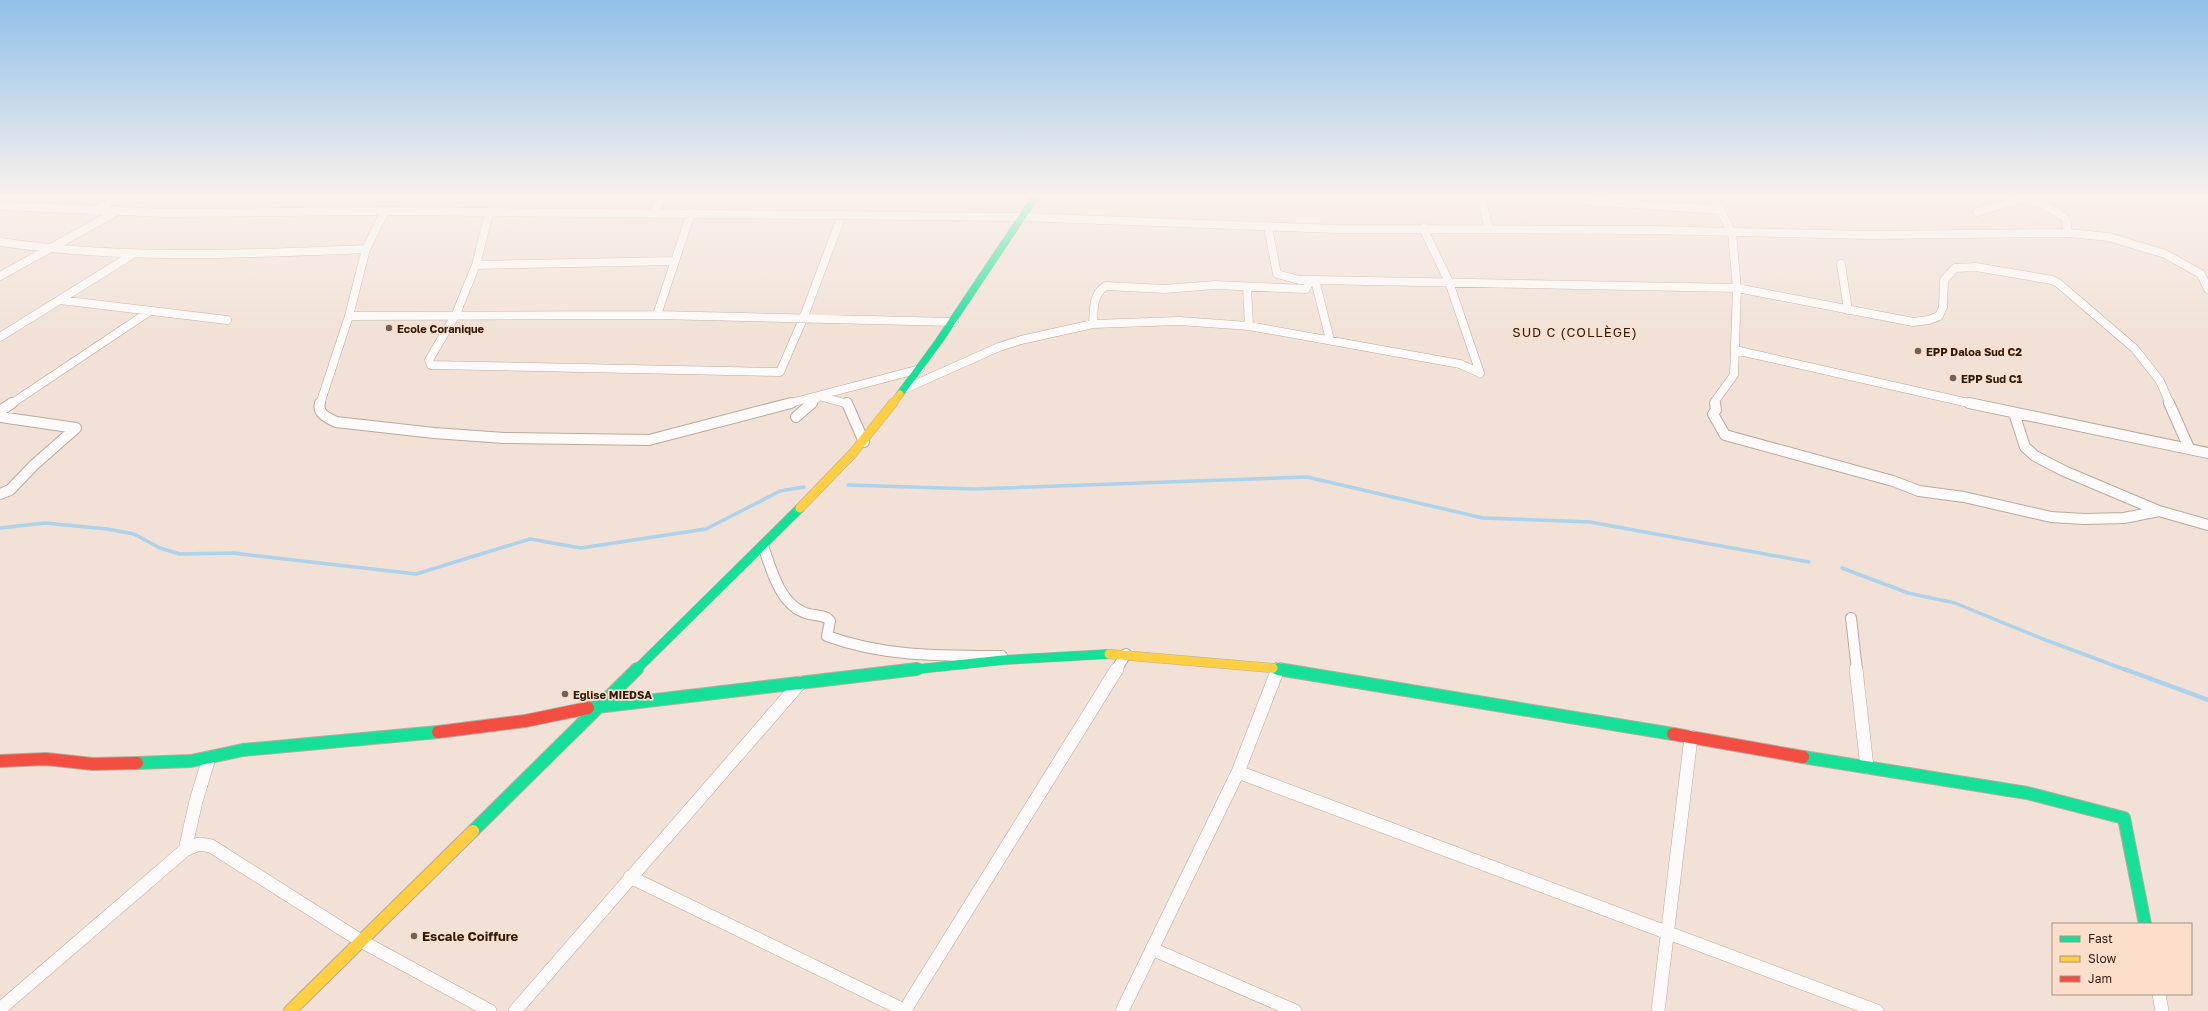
<svg xmlns="http://www.w3.org/2000/svg" width="2208" height="1011" font-family="'Golos Text',sans-serif">
  <style>
    .lines { fill: none; stroke-linecap: round; stroke-linejoin: round }
    .stream-far1 { stroke: #aed2ea; stroke-width: 3.5 }
    .stream { stroke: #aed2ea; stroke-width: 4.5 }
    .street-far2-casing { stroke: #b9aa9f; stroke-width: 9 }
    .street-far1-casing { stroke: #b9aa9f; stroke-width: 12 }
    .street-casing { stroke: #b9aa9f; stroke-width: 14 }
    .fast-far2-casing { stroke: #b9aa9f; stroke-width: 8 }
    .fast-far1-casing { stroke: #b9aa9f; stroke-width: 10 }
    .fast-casing { stroke: #b9aa9f; stroke-width: 14 }
    .slow-far2-casing { stroke: #b9aa9f; stroke-width: 8 }
    .slow-far1-casing { stroke: #b9aa9f; stroke-width: 10 }
    .slow-casing { stroke: #b9aa9f; stroke-width: 14 }
    .jam-casing { stroke: #b9aa9f; stroke-width: 14 }
    .street-far2 { stroke: #fdfaf9; stroke-width: 8 }
    .street-far1 { stroke: #fdfaf9; stroke-width: 10 }
    .street { stroke: #fdfaf9; stroke-width: 13 }
    .fast-far2 { stroke: #16e098; stroke-width: 7 }
    .fast-far1 { stroke: #16e098; stroke-width: 9 }
    .fast { stroke: #16e098; stroke-width: 12 }
    .slow-far2 { stroke: #ffcf43; stroke-width: 7 }
    .slow-far1 { stroke: #ffcf43; stroke-width: 9 }
    .slow { stroke: #ffcf43; stroke-width: 12 }
    .jam { stroke: #f24e42; stroke-width: 12 }
    .poi-dot { fill: #726255; stroke: #fcdfcb; stroke-width: 1.5 }
    .labels { text-anchor: middle; dominant-baseline: central; stroke-width: 3.5; stroke-linejoin: round; paint-order: stroke }
    .poi-label { font-size: 11px; font-weight: bold; fill: #2d1d10; stroke: #fcdfcb; text-anchor: start }
    .quarter-label { font-size: 13px; letter-spacing: 1px; fill: #2d1d10; stroke: #fcdfcb }
    .near-poi-label { font-size: 13px; font-weight: bold; fill: #2d1d10; stroke: #fcdfcb; text-anchor: start }
  </style>
  <rect width="100%" height="100%" fill="#f1e1d6"/>
  <g class="lines">
    <path class="stream-far1" d="M848,485L975,489L1307,477L1483,518L1590,522L1809,562
      M0,528L45,523L107,529L134,534L160,548L180,554L233,553L416,574L530,539L581,548L706,529L780,491L804,487
      M1842,568L1908,593L1955,603L2043,639L2126,670"/>
    <path class="stream" d="M2124,669L2208,700"/>
    <defs>
      <path id="street-far2" d="M1481,196L1489,229
        M1564,196L1588,201L1721,210
        M1713,196L1732,233L1737,288L1734,375L1715,401V404
        M0,206L167,213L385,211L1022,217L1338,229L1653,230L1870,235L2068,233L2109,237L2165,254L2201,274L2208,289
        M96,211L117,196
        M1977,212L2024,198C2040,201 2053,209 2066,219L2068,233
        M489,213L476,265L456,314L429,360L431,365L780,372L803,319L842,215
        M653,213L663,196
        M1268,227L1277,274L1299,280H1315L1330,340
        M0,242C122,260 243,254 366,249
        M1841,264L1848,310
        M476,265L675,261
        M0,276L116,212
        M1247,287L1249,326
        M60,300L227,320
        M657,315L691,213
        M349,316L657,315L954,322
        M1093,324C1094,310 1092,294 1106,286L1164,289L1215,285L1306,289L1309,283L1315,280L1737,288L1913,322L1929,320L1939,316L1943,307L1944,280L1955,268L1976,267L2052,280L2058,283L2135,349L2160,381L2170,404
        M0,337L130,256
        M1735,350L1973,404
        M907,388L999,347L1021,340L1093,324L1179,321L1249,326L1460,364L1480,373L1449,282L1423,228
        M11,404L150,311
        M320,404L349,316L366,249L385,211
        M787,404L920,369
        M811,404L819,396L848,404"/>
      <path id="street-far1" d="M320,403C317,414 328,418 336,422L434,433L504,438L649,440L791,403
        M847,403L864,442
        M1715,403L1716,410L1713,414L1725,435L1893,481L1919,491L1964,497L2051,517L2084,519L2124,518L2159,511
        M1969,403L2208,453
        M2169,403L2189,448
        M0,411L12,403
        M2014,413L2025,447L2035,456L2064,471L2159,511L2208,525
        M0,417L76,428L34,465L10,490L0,494
        M796,417L812,403
        M763,546C771,568 779,602 803,612C811,616 819,614 827,618L830,621L827,636C884,657 942,656 1002,656
        M1851,618L1857,670
        M1116,670L1126,654
        M1277,670L1278,668"/>
      <path id="street" d="M1856,669L1867,767
        M1238,772L1877,1011
        M185,850L196,801L209,758
        M630,877L906,1011
        M1152,949L1295,1011
        M2159,994L2162,1011
        M0,1009L185,850L199,844L211,846L361,941L490,1011
        M905,1010L1117,669
        M515,1011L800,683
        M1122,1011L1238,772L1278,669
        M1658,1011L1691,737"/>
      <path id="fast-far2" d="M900,394L939,341L1036,196"/>
      <path id="fast-far1" d="M1273,668L1284,670
        M636,670L800,508
        M909,670L1003,660L1109,654"/>
      <path id="fast" d="M1278,669L1673,734
        M588,708L917,669
        M1803,757L2027,793L2124,818L2145,924
        M137,763L191,761L243,750L438,732
        M473,831L637,669"/>
      <path id="slow-far2" d="M893,404L900,394"/>
      <path id="slow-far1" d="M800,508L853,453L893,403
        M1109,654L1273,668"/>
      <path id="slow" d="M290,1011L473,831"/>
      <path id="jam" d="M438,732L525,721L588,708
        M1673,734L1803,757
        M0,761L46,759L93,764L137,763"/>
    </defs>
    <use href="#street-far2" class="street-far2-casing"/>
    <use href="#street-far1" class="street-far1-casing"/>
    <use href="#street" class="street-casing"/>
    <use href="#fast-far2" class="fast-far2-casing"/>
    <use href="#fast-far1" class="fast-far1-casing"/>
    <use href="#fast" class="fast-casing"/>
    <use href="#slow-far2" class="slow-far2-casing"/>
    <use href="#slow-far1" class="slow-far1-casing"/>
    <use href="#slow" class="slow-casing"/>
    <use href="#jam" class="jam-casing"/>
    <use href="#street-far2" class="street-far2"/>
    <use href="#street-far1" class="street-far1"/>
    <use href="#street" class="street"/>
    <use href="#fast-far2" class="fast-far2"/>
    <use href="#fast-far1" class="fast-far1"/>
    <use href="#fast" class="fast"/>
    <use href="#slow-far2" class="slow-far2"/>
    <use href="#slow-far1" class="slow-far1"/>
    <use href="#slow" class="slow"/>
    <use href="#jam" class="jam"/>
  </g>
  <linearGradient id="sky" x2="0" y2="1"><stop stop-color="#91c0e9"/><stop offset="0.58" stop-color="#f9f2ed"/><stop offset="1" stop-color="#f9f2ed" stop-opacity="0"/></linearGradient>
  <rect width="2208" height="338" fill="url(#sky)"/>
  <g class="poi-dot">
    <circle cx="389" cy="328" r="4"/>
    <circle cx="1918" cy="351" r="4"/>
    <circle cx="1953" cy="378" r="4"/>
    <circle cx="565" cy="694" r="4"/>
    <circle cx="414" cy="936" r="4"/>
  </g>
  <g class="labels">
    <g class="poi-label">
      <text x="397" y="328">Ecole Coranique</text>
      <text x="1926" y="351">EPP Daloa Sud C2</text>
      <text x="1961" y="378">EPP Sud C1</text>
      <text x="573" y="694">Eglise MIEDSA</text>
    </g>
    <g class="quarter-label">
      <text x="1575" y="332">SUD C (COLLÈGE)</text>
    </g>
    <g class="near-poi-label">
      <text x="422" y="936">Escale Coiffure</text>
    </g>
  </g>
  <rect x="2052" y="923" width="140" height="72" fill="#fcdfcb" stroke="#a99180"/>
  <rect x="2060" y="936" width="20" height="6" fill="#16e098" stroke="#a99180"/>
  <text x="2088" y="943" font-size="12" fill="#2d1d10">Fast</text>
  <rect x="2060" y="956" width="20" height="6" fill="#ffcf43" stroke="#a99180"/>
  <text x="2088" y="963" font-size="12" fill="#2d1d10">Slow</text>
  <rect x="2060" y="976" width="20" height="6" fill="#f24e42" stroke="#a99180"/>
  <text x="2088" y="983" font-size="12" fill="#2d1d10">Jam</text>
</svg>
